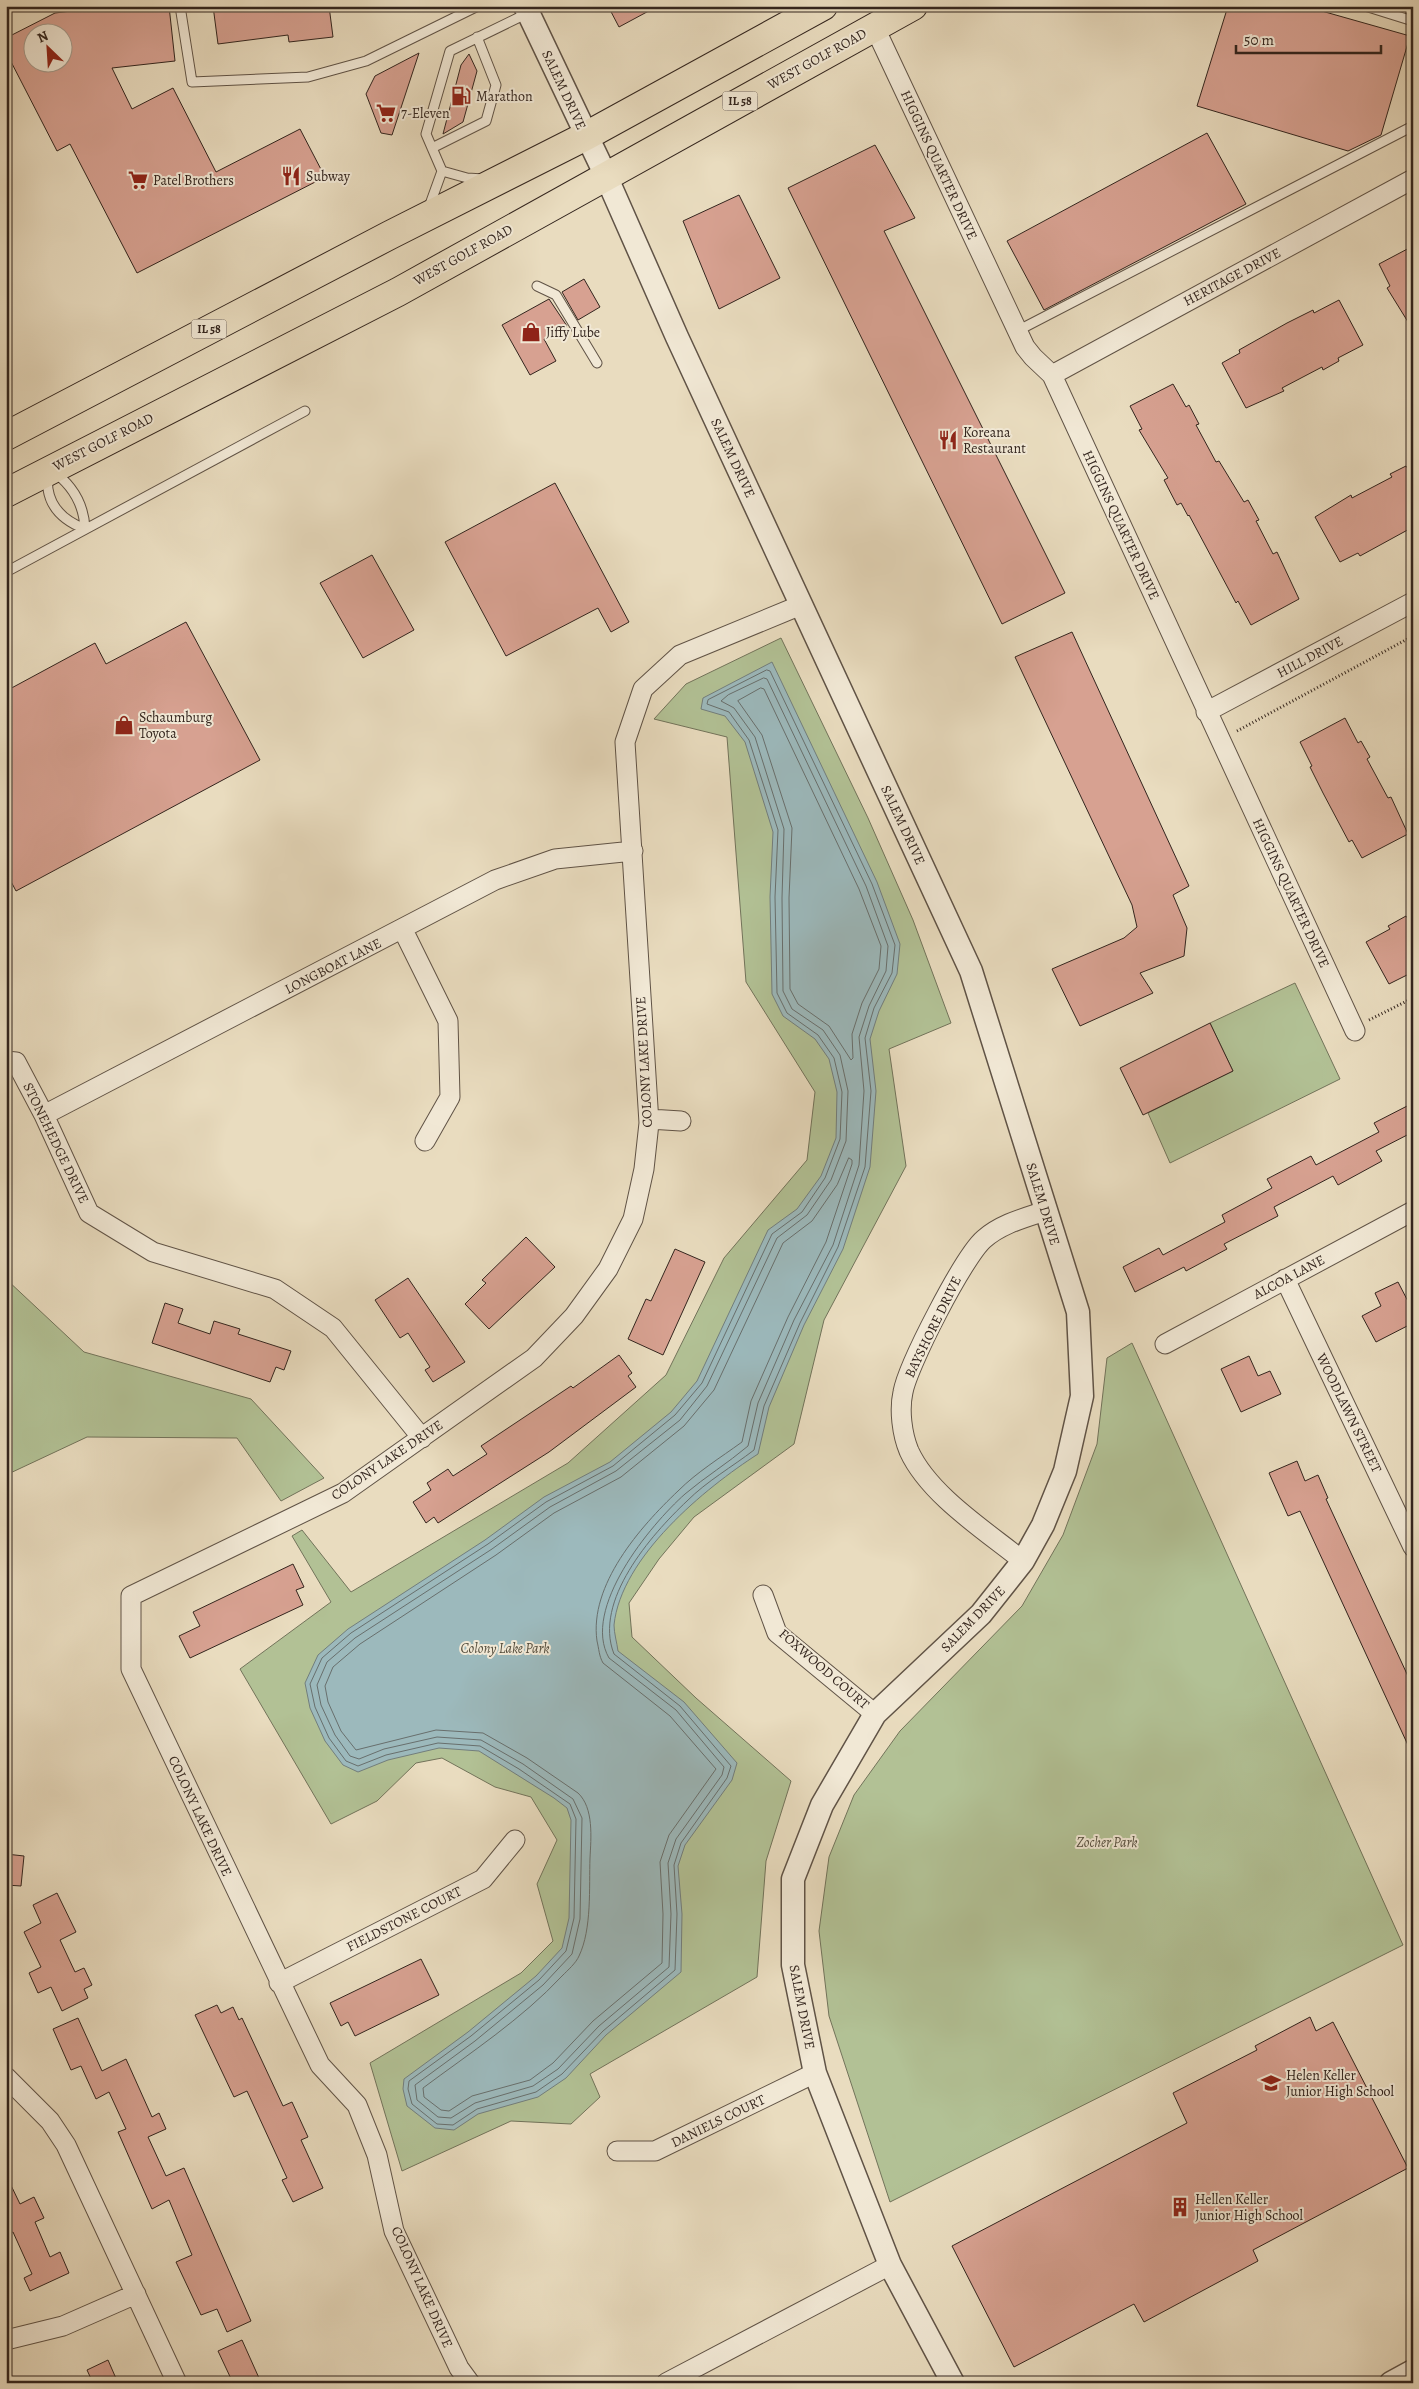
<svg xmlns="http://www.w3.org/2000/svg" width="1419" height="2389" font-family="Alegreya,serif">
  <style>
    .green { fill: #b2c195; stroke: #72735a }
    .water { fill: #9cb9bc; stroke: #727e7d }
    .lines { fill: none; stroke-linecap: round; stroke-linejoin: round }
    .shore { stroke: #686f6d; stroke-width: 1 }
    .building { fill: #d7a191; stroke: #33251e; fill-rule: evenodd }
    .service-casing { stroke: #605346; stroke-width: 11 }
    .minor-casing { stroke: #605346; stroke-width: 21 }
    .tertiary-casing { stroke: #605346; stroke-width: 25 }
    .primary-casing { stroke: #33251e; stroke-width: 30 }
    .path { stroke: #33251e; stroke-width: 3; stroke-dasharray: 1 2.5; stroke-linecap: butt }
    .service { stroke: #f1e8d5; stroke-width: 9 }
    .minor { stroke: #f1e8d5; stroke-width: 19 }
    .tertiary { stroke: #f1e8d5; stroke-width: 22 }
    .primary { stroke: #e9dcbf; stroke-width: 28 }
    .labels { text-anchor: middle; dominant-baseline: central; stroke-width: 4; stroke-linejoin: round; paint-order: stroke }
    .shield { fill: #f1e8d5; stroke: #6c6055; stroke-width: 1 }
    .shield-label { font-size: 12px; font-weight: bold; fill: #33251e }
    .street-label { font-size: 14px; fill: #33251e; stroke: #f1e8d5 }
    .poi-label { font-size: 14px; fill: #33251e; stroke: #f1e8d5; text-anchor: start }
    .park-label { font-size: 14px; font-style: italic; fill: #534c3c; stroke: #f1e8d5 }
  </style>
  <rect width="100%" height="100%" fill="#e9dcbf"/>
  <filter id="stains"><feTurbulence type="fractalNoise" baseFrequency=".004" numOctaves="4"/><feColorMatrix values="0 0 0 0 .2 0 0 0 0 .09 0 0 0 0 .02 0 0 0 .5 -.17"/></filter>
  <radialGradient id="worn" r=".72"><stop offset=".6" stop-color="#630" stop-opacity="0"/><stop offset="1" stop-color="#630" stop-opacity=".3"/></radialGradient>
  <path class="green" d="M781,638L868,818L913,920L951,1023L889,1049L906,1166L824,1320L794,1444L694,1517L659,1559L629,1603L632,1637L696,1698L791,1781L766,1861L757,1977L590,2074L600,2097L571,2124L511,2121L402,2171L370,2063L521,1973L553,1941L537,1884L557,1840L531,1797L495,1787L442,1758L416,1763L377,1801L331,1824L240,1669L331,1602L292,1536L302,1530L351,1592L568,1463L666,1375L724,1258L807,1160L815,1092L746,982L727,737L654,719L686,684Z
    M1295,983L1340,1079L1170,1163L1148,1113L1233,1071L1210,1023Z
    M6,1279L84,1352L251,1399L324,1478L281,1501L237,1438L87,1437L6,1475Z
    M1132,1343L1403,1945L890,2202L829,2016L819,1931L829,1857L854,1795L900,1731L1022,1606L1063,1535L1097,1444L1107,1358Z"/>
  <path class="water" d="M772,662L877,882L900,944L897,974L879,1011L870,1039L876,1091L870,1167L843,1249L804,1325L769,1407L758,1454C705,1488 621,1557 614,1625C614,1633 617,1643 618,1651L684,1702L737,1763L732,1780L685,1845L678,1866L682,1914L681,1972L606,2035L566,2078L538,2097L478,2114L454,2130L435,2128L407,2106L403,2089L404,2079L468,2032L536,1976L562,1948L569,1918L571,1820L567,1808L554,1798L479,1751L439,1748L388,1760L358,1772L343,1765L325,1741L310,1708L305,1683L318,1655L348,1629L485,1540L544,1497L610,1462L671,1412L697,1381L768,1230L797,1209L821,1176L836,1138L837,1092L829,1059L815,1039L783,1016L772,994L770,897L773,832L745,742L725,716L701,709L703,698Z"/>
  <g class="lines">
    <path class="shore" d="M767,670L770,671L872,884L895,945L892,973L874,1008L865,1038L871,1091L865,1167L838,1247L800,1323L764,1406L754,1450C732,1467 707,1481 687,1501C651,1535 593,1601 614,1654L680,1706L731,1766L727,1778L681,1843L674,1865L677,1914L675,1970L603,2031L562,2074L536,2092L477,2109L453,2125L437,2124L412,2104L408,2089L409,2081L471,2036L539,1980L566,1951L574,1918L576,1819L570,1804L519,1769L480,1746L438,1743L386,1755L358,1766L346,1761L329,1738L315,1707L310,1684L322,1658L351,1633L488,1544L546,1502L613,1466L675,1415L702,1383L772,1234L802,1212L825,1178L840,1139L842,1092L834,1058L818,1035L787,1013L777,993L775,897L778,830L749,740L729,712L707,704L708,700Z
      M764,678L767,679L866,886L888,946L886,971L869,1006L859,1037L864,1091L859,1165L833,1245L794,1320L758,1403L748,1446C728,1463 705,1477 685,1494C650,1525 581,1609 609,1658L676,1710L724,1767L722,1775L676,1839L668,1863L671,1914L669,1967L599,2026L558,2069L533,2086L475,2103L451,2118L438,2117L417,2100L415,2085L475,2041L543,1985L572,1954L580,1919L582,1818L573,1799L523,1764L481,1740L437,1737L384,1749L359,1759L350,1756L335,1735L321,1705L317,1685L327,1662L355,1638L492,1549L550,1507L616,1471L680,1420L707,1386L777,1238L807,1215L831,1180L846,1141L848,1091L840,1055L823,1030L792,1009L783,991L782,898L784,829L755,737L734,708L721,701L728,695Z
      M761,688L764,689L859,889L881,946L879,969L862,1003L852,1034L853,1058L851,1060L829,1026L798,1004L790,989L789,898L792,828L762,735L738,701Z
      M849,1158L852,1160V1164L826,1242L788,1317L751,1401L742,1442C720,1458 697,1472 678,1491C640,1527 589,1585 597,1641C599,1649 599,1656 603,1663L670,1716L716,1769L669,1835L660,1862L663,1914L662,1963L593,2021L553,2063L530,2080L472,2096L449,2111L441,2110L424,2097L423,2088C470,2053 522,2019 562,1976C568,1970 576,1963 579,1956C592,1929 589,1887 590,1858C591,1838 594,1808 578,1793L527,1758L483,1733L436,1730L356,1750L341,1731L328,1702L325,1686L333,1667L360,1644L496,1555L554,1513L621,1477L684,1426L714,1390L783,1243L812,1221L837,1185Z"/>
  </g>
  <path class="building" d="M112,6H169L175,61L112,68L132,109L173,88L216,172L300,129L325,177L137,273L70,144L57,151L6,52V38L55,13ZM32,32H62V62H32Z
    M213,6H329L333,37L289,42L288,35L218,44Z
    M608,6H658L619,27Z
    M1228,6H1304L1410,36L1381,135L1348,151L1197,106Z
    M419,53L392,135L381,133L366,94L375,76Z
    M469,54L477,71L463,122L443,134L461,65Z
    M1207,133L1246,204L1044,310L1007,241Z
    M875,145L915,218L884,231L1065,593L1002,624L788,188Z
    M739,195L780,278L719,309L683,221Z
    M1413,246V330L1387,288L1390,286L1379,264Z
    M584,279L600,307L578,320L562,292Z
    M549,299L567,326L544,339L556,361L530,375L502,325Z
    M1339,300L1363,345L1338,358L1339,361L1323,370L1322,367L1282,388L1284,391L1246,408L1222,363L1240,353L1239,350L1287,323L1313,310L1314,313Z
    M1173,384L1186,407L1189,405L1199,424L1196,425L1216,462L1219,461L1244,502L1248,500L1259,520L1256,521L1273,554L1277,552L1299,599L1251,625L1238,601L1236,603L1189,515L1188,516L1181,503L1177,505L1164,480L1168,478L1139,430L1142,429L1130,406Z
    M1406,466L1408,469L1413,466V527L1360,556L1358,553L1340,562L1315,517L1351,495L1352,498L1392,477L1390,474Z
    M555,483L629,622L611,632L598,608L506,656L445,542Z
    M372,555L414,630L363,658L320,583Z
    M186,622L260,760L16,891L6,872V691L95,643L106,664Z
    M1072,632L1189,886L1173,895L1187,928L1184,956L1140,973L1153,993L1080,1026L1052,969L1124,938L1137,927L1132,905L1015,657Z
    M1345,718L1358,743L1361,741L1370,757L1367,759L1388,798L1391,797L1408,834L1362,858L1352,840L1349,842L1323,793L1310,767L1312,766L1300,742Z
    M1406,916L1408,919L1413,916V972L1389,984L1366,942L1390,929L1388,926Z
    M1210,1023L1233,1071L1143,1115L1120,1068Z
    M1413,1103V1132L1376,1151L1382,1161L1338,1185L1333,1176L1274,1207L1278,1216L1224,1244L1227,1249L1186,1271L1184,1267L1135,1292L1123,1267L1159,1248L1163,1255L1225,1222L1222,1215L1272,1188L1267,1179L1311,1156L1316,1165L1379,1132L1374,1123Z
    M526,1237L555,1267L489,1329L465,1304L486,1283L482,1280Z
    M675,1249L705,1262L663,1355L628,1339L646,1299L651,1301Z
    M408,1278L465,1362L433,1382L425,1370L430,1367L408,1333L400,1338L375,1300Z
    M1398,1282L1413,1311V1323L1376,1342L1362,1316L1381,1306L1375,1293Z
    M165,1303L183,1309L178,1323L210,1334L214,1321L240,1329L238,1334L291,1351L284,1370L276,1367L270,1382L152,1343Z
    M619,1355L632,1373L628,1376L636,1387L549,1452L491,1489L438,1523L434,1517L426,1523L413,1502L431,1490L427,1483L448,1469L453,1476L487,1454L481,1446L571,1386L573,1388Z
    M1249,1356L1258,1376L1270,1371L1281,1394L1241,1412L1221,1369Z
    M1297,1461L1305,1481L1318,1475L1328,1498L1326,1499L1413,1687V1756L1300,1511L1288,1516L1269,1473Z
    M293,1564L304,1587L296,1590L303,1605L190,1658L179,1636L200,1626L193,1612Z
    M6,1854L24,1856L21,1886L6,1885Z
    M57,1893L76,1932L60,1940L75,1972L84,1968L92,1985L84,1989L88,1998L62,2011L51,1987L38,1993L29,1973L41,1967L24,1932L41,1923L33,1905Z
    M421,1959L439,1995L355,2036L348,2022L341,2026L330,2003Z
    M217,2005L221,2013L233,2007L239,2020L242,2018L283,2106L292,2102L308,2137L301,2140L323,2188L293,2202L282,2180L287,2178L247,2091L234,2097L195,2015Z
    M1310,2017L1316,2031L1333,2022L1408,2168L1253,2250L1258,2261L1144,2322L1134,2304L1014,2367L952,2246L1187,2123L1173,2093L1257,2050L1255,2046Z
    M78,2018L102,2071L126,2059L152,2117L159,2113L166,2129L148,2137L166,2176L184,2168L251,2321L227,2332L217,2309L201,2315L176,2262L192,2255L169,2200L152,2209L118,2132L126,2129L109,2092L96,2099L81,2066L71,2070L53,2029Z
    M6,2175L20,2204L34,2197L44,2218L35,2222L50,2257L60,2252L69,2273L30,2291L24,2278L32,2274L13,2232L6,2235Z
    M242,2340L259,2378L249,2383H233L218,2351Z
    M108,2360L118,2383H93L87,2370Z"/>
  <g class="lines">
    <defs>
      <path id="service" d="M180,6L192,82L308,77L366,61L478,6
        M1365,6L1413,21
        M432,148L486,121L496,85L477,37
        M442,171L467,178L484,179
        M429,207L442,171L426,134L450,51L528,13
        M537,286L556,295L597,363
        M1017,331L1413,126
        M50,469C72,484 84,503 85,529C67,522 51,510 48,489C47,484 49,475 50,469Z
        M6,572L305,411"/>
      <path id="minor" d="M874,26L1025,347L1033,357L1052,375L1355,1031
        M1052,375L1413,179
        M1206,712L1413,602
        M403,930L448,1021L450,1097L425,1141
        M6,1061L16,1062L44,1115L89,1213L153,1252L275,1289L333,1328L422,1438
        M44,1115L495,880L555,859L633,851
        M649,1119L681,1121
        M1285,1279L1413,1547
        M1165,1344L1413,1211
        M1023,1561C986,1531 929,1495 909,1451C902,1434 899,1410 903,1392C908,1365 964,1256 984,1239C1001,1224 1024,1218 1045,1211
        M763,1595L777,1633L875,1714
        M279,1983L483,1879L515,1840
        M6,2077L50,2121L66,2145L177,2383
        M617,2151H655L815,2073
        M6,2340L63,2326L136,2294
        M470,2383L459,2368L394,2231L377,2155L357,2105L320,2065L131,1669V1596L343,1493L534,1358L574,1316L608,1269L633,1219L644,1169L649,1123L625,742L643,689L680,655L801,605
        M666,2383L890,2265"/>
      <path id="tertiary" d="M525,6L606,176L677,337L971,971L1078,1312L1082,1396L1065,1471L1043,1525L1023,1561L981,1614L875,1714L822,1805L793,1879V1965L815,2073L890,2265L953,2383
        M1391,2383L1413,2371"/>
      <path id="primary" d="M6,436L390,235L586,136L823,6
        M6,493L398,292L913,6"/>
    </defs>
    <use href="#service" class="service-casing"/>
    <use href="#minor" class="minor-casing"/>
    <use href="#tertiary" class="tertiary-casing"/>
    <use href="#primary" class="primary-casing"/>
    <path class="path" d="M1237,731L1413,636
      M1369,1020L1413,998"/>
    <use href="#service" class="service"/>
    <use href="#minor" class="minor"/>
    <use href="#tertiary" class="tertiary"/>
    <use href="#primary" class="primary"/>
  </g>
  <defs>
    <symbol id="fuel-bare" viewBox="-9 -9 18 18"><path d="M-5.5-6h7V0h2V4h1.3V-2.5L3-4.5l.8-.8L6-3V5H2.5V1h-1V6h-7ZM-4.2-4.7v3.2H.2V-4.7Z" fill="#8f2418" stroke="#f1e8d5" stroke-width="2.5" paint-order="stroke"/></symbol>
    <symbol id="supermarket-bare" viewBox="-9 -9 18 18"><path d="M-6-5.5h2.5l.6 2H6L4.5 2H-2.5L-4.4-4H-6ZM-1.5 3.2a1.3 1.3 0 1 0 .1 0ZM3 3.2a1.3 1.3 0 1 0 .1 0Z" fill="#8f2418" stroke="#f1e8d5" stroke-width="2.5" paint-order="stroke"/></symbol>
    <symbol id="restaurant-bare" viewBox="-9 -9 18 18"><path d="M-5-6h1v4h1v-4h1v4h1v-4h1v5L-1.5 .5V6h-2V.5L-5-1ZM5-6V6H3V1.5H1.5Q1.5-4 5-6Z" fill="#8f2418" stroke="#f1e8d5" stroke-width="2.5" paint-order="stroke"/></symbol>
    <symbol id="shop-bare" viewBox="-9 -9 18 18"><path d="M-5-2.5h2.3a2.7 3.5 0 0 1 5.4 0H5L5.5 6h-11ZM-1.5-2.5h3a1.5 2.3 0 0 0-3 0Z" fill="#8f2418" stroke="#f1e8d5" stroke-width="2.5" paint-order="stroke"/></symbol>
    <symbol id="school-bare" viewBox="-9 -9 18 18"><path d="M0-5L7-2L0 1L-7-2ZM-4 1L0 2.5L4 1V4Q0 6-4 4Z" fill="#8f2418" stroke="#f1e8d5" stroke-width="2.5" paint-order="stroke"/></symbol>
    <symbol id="building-bare" viewBox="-9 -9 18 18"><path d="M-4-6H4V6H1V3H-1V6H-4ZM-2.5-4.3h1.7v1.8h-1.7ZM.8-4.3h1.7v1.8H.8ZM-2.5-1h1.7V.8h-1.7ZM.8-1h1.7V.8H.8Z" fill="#8f2418" stroke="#f1e8d5" stroke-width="2.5" paint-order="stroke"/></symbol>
  </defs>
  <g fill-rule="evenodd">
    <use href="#fuel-bare" x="447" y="82" width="28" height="28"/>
    <use href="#supermarket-bare" x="372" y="99" width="28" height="28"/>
    <use href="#restaurant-bare" x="277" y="162" width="28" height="28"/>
    <use href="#supermarket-bare" x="124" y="166" width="28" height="28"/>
    <use href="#shop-bare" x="517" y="318" width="28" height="28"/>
    <use href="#restaurant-bare" x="934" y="426" width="28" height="28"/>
    <use href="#shop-bare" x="110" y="711" width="28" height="28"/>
    <use href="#school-bare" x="1257" y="2069" width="28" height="28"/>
    <use href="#building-bare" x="1166" y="2193" width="28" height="28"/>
  </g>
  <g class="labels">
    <g class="shield">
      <rect x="722.5" y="91.5" width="35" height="19" rx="4"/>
      <rect x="191.5" y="319.5" width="35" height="19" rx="4"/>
    </g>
    <g class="shield-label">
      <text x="740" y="101">IL 58</text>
      <text x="209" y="329">IL 58</text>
    </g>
    <g class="street-label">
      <text transform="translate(817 59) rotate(-29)">WEST GOLF ROAD</text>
      <text transform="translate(564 90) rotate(65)">SALEM DRIVE</text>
      <text transform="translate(939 165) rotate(65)">HIGGINS QUARTER DRIVE</text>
      <text transform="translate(463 255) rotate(-29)">WEST GOLF ROAD</text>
      <text transform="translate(1232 277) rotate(-28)">HERITAGE DRIVE</text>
      <text transform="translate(103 442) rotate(-27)">WEST GOLF ROAD</text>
      <text transform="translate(733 458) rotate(65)">SALEM DRIVE</text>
      <text transform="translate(1121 525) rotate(65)">HIGGINS QUARTER DRIVE</text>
      <text transform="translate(1310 657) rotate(-28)">HILL DRIVE</text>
      <text transform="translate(903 825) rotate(65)">SALEM DRIVE</text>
      <text transform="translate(1291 893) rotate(65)">HIGGINS QUARTER DRIVE</text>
      <text transform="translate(333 966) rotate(-27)">LONGBOAT LANE</text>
      <text transform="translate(644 1062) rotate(-93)">COLONY LAKE DRIVE</text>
      <text transform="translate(56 1143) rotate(64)">STONEHEDGE DRIVE</text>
      <text transform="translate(1043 1204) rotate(73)">SALEM DRIVE</text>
      <text transform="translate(1289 1277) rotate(-28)">ALCOA LANE</text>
      <text transform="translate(933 1327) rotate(-64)">BAYSHORE DRIVE</text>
      <text transform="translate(1349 1413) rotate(64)">WOODLAWN STREET</text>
      <text transform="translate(387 1460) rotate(-34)">COLONY LAKE DRIVE</text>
      <text transform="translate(973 1619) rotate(-46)">SALEM DRIVE</text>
      <text transform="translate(824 1669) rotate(41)">FOXWOOD COURT</text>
      <text transform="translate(200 1816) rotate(65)">COLONY LAKE DRIVE</text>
      <text transform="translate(404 1919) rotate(-27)">FIELDSTONE COURT</text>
      <text transform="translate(802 2007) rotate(79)">SALEM DRIVE</text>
      <text transform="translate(718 2121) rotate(-26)">DANIELS COURT</text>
      <text transform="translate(422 2287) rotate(66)">COLONY LAKE DRIVE</text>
    </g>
    <g class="poi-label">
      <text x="476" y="96">Marathon</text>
      <text x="401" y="113">7-Eleven</text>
      <text x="306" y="176">Subway</text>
      <text x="153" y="180">Patel Brothers</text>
      <text x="546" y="332">Jiffy Lube</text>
      <text x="963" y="432">Koreana<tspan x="963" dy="16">Restaurant</tspan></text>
      <text x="139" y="717">Schaumburg<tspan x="139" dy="16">Toyota</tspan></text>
      <text x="1286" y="2075">Helen Keller<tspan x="1286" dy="16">Junior High School</tspan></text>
      <text x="1195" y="2199">Hellen Keller<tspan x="1195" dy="16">Junior High School</tspan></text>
    </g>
    <g class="park-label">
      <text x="505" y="1648">Colony Lake Park</text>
      <text x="1107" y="1842">Zocher Park</text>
    </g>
  </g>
  <rect width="1419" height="2389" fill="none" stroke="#e9dcbf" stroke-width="25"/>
  <rect x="8" y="8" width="1404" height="2374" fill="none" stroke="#33251e" stroke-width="2.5"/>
  <rect x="12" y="12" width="1394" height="2364" fill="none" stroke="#33251e"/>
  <g transform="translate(48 48) rotate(335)"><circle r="24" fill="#f1e8d5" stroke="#a59a8c"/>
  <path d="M0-4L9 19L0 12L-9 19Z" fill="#8f2418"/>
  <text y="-8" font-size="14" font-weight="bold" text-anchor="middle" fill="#33251e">N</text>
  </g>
  <path d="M1236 45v8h145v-8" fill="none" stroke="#33251e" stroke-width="2.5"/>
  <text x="1244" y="45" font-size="15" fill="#33251e" stroke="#f1e8d5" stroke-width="4" paint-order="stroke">50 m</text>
  <rect width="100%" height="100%" filter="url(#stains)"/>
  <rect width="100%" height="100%" fill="url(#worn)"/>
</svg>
